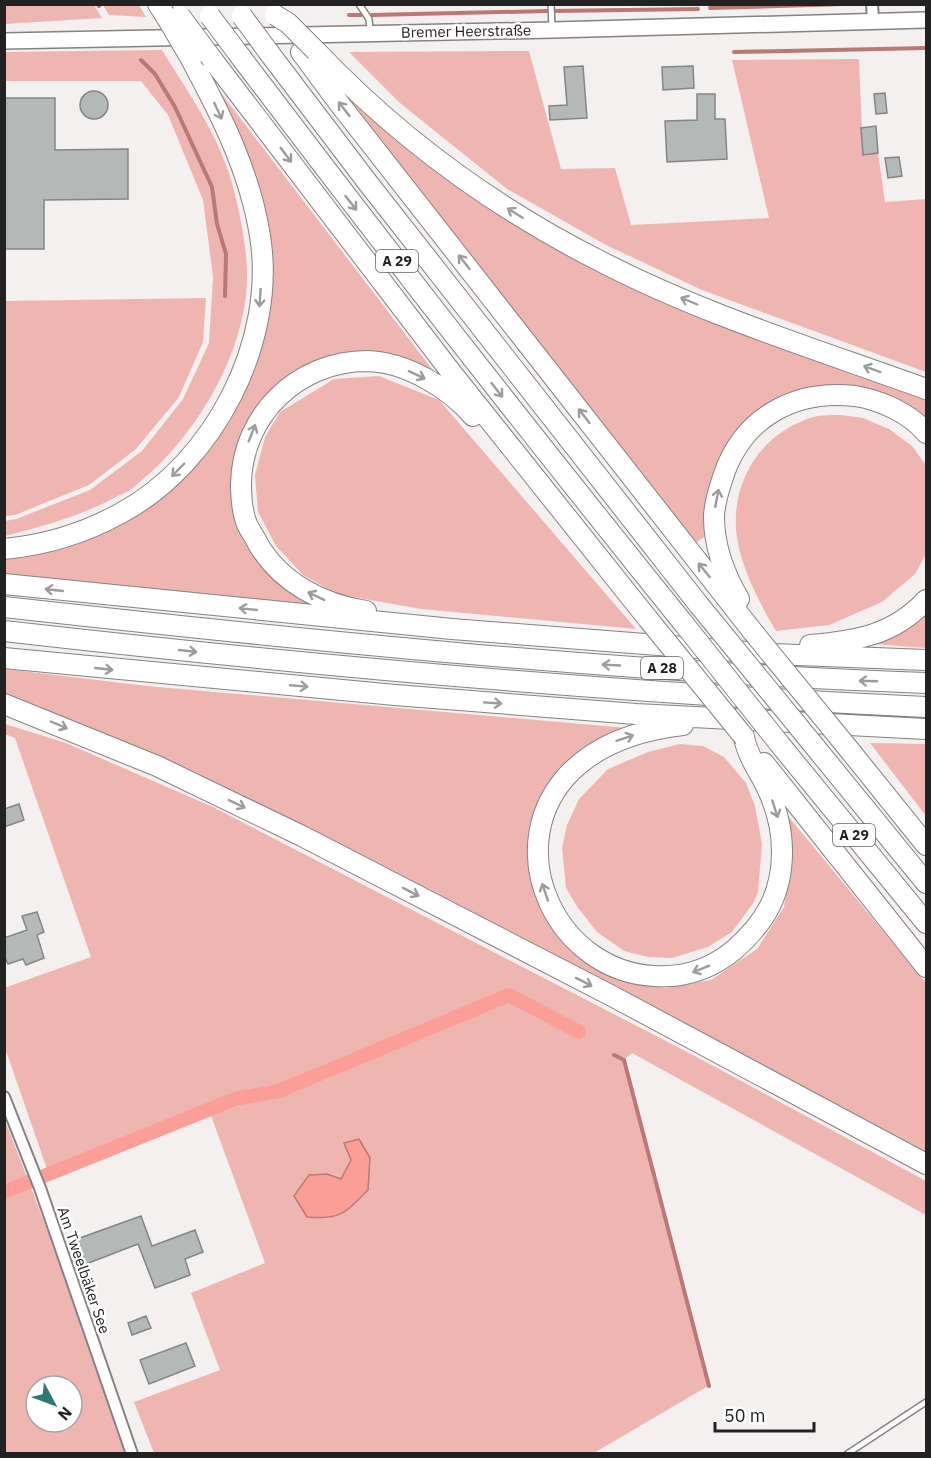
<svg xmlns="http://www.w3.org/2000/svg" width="931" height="1458" font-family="'IBM Plex Sans',sans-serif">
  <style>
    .green { fill: #efb6b1; fill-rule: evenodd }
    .water { fill: #fb9e98; stroke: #ba7975; stroke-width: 1.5 }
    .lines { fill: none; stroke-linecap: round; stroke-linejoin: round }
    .stream { stroke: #ba7975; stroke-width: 4 }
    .canal { stroke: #fb9e98; stroke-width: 14 }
    .building { fill: #b4b8b7; stroke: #838686; stroke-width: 1.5 }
    .lane-casing { stroke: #858281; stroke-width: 8 }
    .street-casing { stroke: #858281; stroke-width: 14 }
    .secondary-casing { stroke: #858281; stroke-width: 18 }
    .highway-casing { stroke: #858281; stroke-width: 22 }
    .lane { stroke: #fff; stroke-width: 5 }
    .street { stroke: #fff; stroke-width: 10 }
    .secondary { stroke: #fff; stroke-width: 15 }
    .highway { stroke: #fff; stroke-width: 20 }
    .highway-bridge-casing { stroke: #858281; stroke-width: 22; stroke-linecap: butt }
    .highway-bridge { stroke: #fff; stroke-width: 20 }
    .oneway { stroke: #9c9c9c }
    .labels { text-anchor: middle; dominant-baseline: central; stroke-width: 5; stroke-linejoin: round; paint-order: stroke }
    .shield { fill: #fffefe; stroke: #656464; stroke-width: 1.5 }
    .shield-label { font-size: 14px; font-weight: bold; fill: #232222 }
    .street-label { font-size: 15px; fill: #232222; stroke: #fffefe }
  </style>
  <rect width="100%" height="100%" fill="#f4f0f0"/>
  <path class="green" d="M5,4L94,5L102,18L5,24Z
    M103,5H139L146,17L109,15Z
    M162,50C186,89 214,128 229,173C238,202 246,241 247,271C249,350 196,438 135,486C130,491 122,494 116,497C81,516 43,526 5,536V521L16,519L90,490L142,451L183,399L209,343L213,277L203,200L168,115L141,81H5V52Z
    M529,51L561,169L615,168L631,225L769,218L732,60L859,59L863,154L878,153L885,202L926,199V372L702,290L606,245L507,189L400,103L349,52Z
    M205,72L435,373L369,354L264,402L250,418L238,447L233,499L315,606L104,587L5,574V557L100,531L217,435L269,274Z
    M341,89L471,194L874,379L926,399V421C910,412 887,396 870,390C853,384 832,385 815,387C757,395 715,446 706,502C704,513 706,524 707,535L694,544Z
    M206,298L203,342L179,397L136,449L89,485L15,515L5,516V301Z
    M379,376L439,400L636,629L421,609L337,594L303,575L276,546L258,512L255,475L265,437L280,412L334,379Z
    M841,415L863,418L889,429L912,446L925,464L926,554L915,574L882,602L829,625L776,631C761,606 741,567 737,538C729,484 760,433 813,417C822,415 832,415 841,415Z
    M926,612V648L873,644L903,631Z
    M5,669L147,686L628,728L572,761L530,860L535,890L545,915L565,943L588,963L617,978L665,988L711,980L757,949L784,907L792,847L788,816L926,983V1156L303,827L106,734L5,698Z
    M5,724L66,743L213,807L695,1056L926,1181V1215L632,1053L624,1060L708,1386L594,1453H154L134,1402L220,1370L191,1293L265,1263L210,1113L271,1097L270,1089L235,1094L48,1172L5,1048L4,988L91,957L15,738L5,734ZM351,1160L326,1219L327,1174L341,1179Z
    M870,743L926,744V816Z
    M680,744L703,746L724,757L746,783L755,806L762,844L758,892L754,902L732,932L708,947L672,958L648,957L624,951L597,932L578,908L566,888L562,848L567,825L579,799L608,769L648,752Z
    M4,1118L54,1247L128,1453H5ZM36,1386H72V1422H36Z"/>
  <path class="water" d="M359,1139L370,1158L368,1190C345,1213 341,1220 307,1217L294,1196L309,1175L327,1174L341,1179L351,1160L344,1143Z"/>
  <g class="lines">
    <path class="stream" d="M98,4L99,6
      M710,8L844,4
      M553,11L698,9
      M349,15H361
      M372,15L548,11
      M734,52L926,48
      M141,60L155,74L175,107L212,187L217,224L226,254L225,296
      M614,1055L624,1060L709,1386"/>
    <path class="canal" d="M4,1192L235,1099L279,1091L509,995L579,1032"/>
  </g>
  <path class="building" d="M583,66L587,118L550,120L549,106L567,105L564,67Z
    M693,66L694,88L663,90L662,67Z
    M80 105a14 14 0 1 1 28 0a14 14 0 1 1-28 0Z
    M885,93L887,113L876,114L874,94Z
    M697,94H715V119H725L727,159L667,162L665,121L697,120Z
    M4,98H55V150L128,149V199L44,200V249H4Z
    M876,126L878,153L863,155L861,128Z
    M899,157L902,176L888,178L885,158Z
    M19,804L24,820L4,827V809Z
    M37,912L44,932L37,935L44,958L26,965L23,959L8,964L4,955V938L27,930L22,916Z
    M141,1216L152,1246L195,1230L203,1252L185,1259L190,1275L155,1288L138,1244L86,1264L77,1239Z
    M146,1316L151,1328L132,1335L128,1323Z
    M186,1343L195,1366L149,1384L140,1360Z"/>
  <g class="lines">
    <defs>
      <path id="lane" d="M359,4L369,19L370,31
        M551,4L552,28
        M847,1454L926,1402"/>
      <path id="street" d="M872,4L873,20
        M4,1097L40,1188L132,1454"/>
      <path id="secondary" d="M4,41L553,30L926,20"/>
      <path id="highway" d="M158,4L167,18
        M316,51C397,136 492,206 596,259C701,314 816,349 926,389
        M301,52L338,102L753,632
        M270,54L368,183L699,605
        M240,56C385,248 533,437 684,624
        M212,59L451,372L648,619
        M4,549C46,545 85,533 121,513C214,463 277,341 260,236C250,172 221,115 191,59
        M4,584L452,629L773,654L926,660
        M739,599C725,575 714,546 714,517C714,504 719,489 723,477C742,418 794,389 855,396C880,400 910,413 926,433
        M4,607C311,641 618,672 926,683
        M366,611C322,604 281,583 258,544C255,537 250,531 247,524C242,512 241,497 241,484C242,415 298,361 367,361C406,362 449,388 473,416
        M4,631C311,666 618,693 926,707
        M810,645C856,641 894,635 926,600
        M4,658L395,695L636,714L926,729
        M4,704L157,766L302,836L612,996L926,1164
        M683,725C639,730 595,744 565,778C501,853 558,971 654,976C683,978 711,969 734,950C765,923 782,894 782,852C782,829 776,806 766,786C758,770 747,755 744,737
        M811,742L926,883
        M782,747L926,923
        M847,747L926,845
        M764,763L926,967"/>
    </defs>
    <use href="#lane" class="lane-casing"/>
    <use href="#street" class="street-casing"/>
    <use href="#secondary" class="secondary-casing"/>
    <use href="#highway" class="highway-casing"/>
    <use href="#lane" class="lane"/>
    <use href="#street" class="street"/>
    <use href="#secondary" class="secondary"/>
    <use href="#highway" class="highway"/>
    <defs>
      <path id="highway-bridge" d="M275,15L288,23L316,51
        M180,16L212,59
        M210,16L240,56
        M242,16L270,54
        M167,18L191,59
        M699,605L811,742
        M648,619L744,737
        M684,624L782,747
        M753,632L847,747"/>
    </defs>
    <use href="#highway-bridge" class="highway-bridge-casing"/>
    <use href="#highway-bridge" class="highway-bridge"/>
  </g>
  <defs><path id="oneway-shaft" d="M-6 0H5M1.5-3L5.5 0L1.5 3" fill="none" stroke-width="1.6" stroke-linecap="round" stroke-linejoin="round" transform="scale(1.5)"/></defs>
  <g class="oneway">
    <use href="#oneway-shaft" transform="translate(344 109) rotate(-128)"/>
    <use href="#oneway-shaft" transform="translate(218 111) rotate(65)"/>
    <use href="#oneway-shaft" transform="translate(286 155) rotate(53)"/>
    <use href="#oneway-shaft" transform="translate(351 203) rotate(52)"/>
    <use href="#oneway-shaft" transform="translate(515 213) rotate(-148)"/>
    <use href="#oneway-shaft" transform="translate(464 262) rotate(-128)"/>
    <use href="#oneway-shaft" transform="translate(260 298) rotate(94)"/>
    <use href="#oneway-shaft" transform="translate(689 301) rotate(-157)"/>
    <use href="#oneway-shaft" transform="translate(872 369) rotate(-160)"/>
    <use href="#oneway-shaft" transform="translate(417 375) rotate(25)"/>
    <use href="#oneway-shaft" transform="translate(497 390) rotate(52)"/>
    <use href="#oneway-shaft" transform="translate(584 416) rotate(-128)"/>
    <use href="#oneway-shaft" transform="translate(252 433) rotate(-68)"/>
    <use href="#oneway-shaft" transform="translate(178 470) rotate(134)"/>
    <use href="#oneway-shaft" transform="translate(717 498) rotate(-79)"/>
    <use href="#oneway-shaft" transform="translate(704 570) rotate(-129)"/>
    <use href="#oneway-shaft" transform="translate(54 590) rotate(-174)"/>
    <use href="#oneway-shaft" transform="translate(316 596) rotate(-154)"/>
    <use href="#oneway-shaft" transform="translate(248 609) rotate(-174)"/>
    <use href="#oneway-shaft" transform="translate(188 651) rotate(6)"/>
    <use href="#oneway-shaft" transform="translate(611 665) rotate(-177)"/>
    <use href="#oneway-shaft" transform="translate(104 669) rotate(6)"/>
    <use href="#oneway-shaft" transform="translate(868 681) rotate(-178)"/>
    <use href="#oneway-shaft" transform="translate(299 686) rotate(5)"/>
    <use href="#oneway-shaft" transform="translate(493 703) rotate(4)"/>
    <use href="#oneway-shaft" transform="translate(59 725) rotate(23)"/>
    <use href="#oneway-shaft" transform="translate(625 738) rotate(-19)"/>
    <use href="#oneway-shaft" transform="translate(237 804) rotate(26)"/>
    <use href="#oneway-shaft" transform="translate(775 809) rotate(72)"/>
    <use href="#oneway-shaft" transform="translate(411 892) rotate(27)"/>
    <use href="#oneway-shaft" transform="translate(545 892) rotate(-109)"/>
    <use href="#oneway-shaft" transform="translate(701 969) rotate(158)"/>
    <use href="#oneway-shaft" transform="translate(584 982) rotate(27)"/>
  </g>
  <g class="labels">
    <g class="shield">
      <rect x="376" y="250" width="42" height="22" rx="4.5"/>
      <rect x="641" y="657" width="42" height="22" rx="4.5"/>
      <rect x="833" y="824" width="42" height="22" rx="4.5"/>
    </g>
    <g class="shield-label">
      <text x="397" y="261">A 29</text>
      <text x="662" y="668">A 28</text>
      <text x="854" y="835">A 29</text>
    </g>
    <g class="street-label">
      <text transform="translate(466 31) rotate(-1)">Bremer Heerstraße</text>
      <text transform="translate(84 1270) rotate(71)">Am Tweelbäker See</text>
    </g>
  </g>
  <rect width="931" height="1458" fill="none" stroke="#232222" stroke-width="12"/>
  <g transform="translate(54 1404) rotate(131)"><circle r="28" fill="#fffefe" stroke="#a7a6a6" stroke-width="1.5"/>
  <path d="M0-4.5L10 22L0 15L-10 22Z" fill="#2f7874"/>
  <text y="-9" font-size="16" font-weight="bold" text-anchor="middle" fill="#232222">N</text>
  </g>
  <path d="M715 1422v9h99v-9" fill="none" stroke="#232222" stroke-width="3"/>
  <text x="724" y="1422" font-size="18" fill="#232222" stroke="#fffefe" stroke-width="4.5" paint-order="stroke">50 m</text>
</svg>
